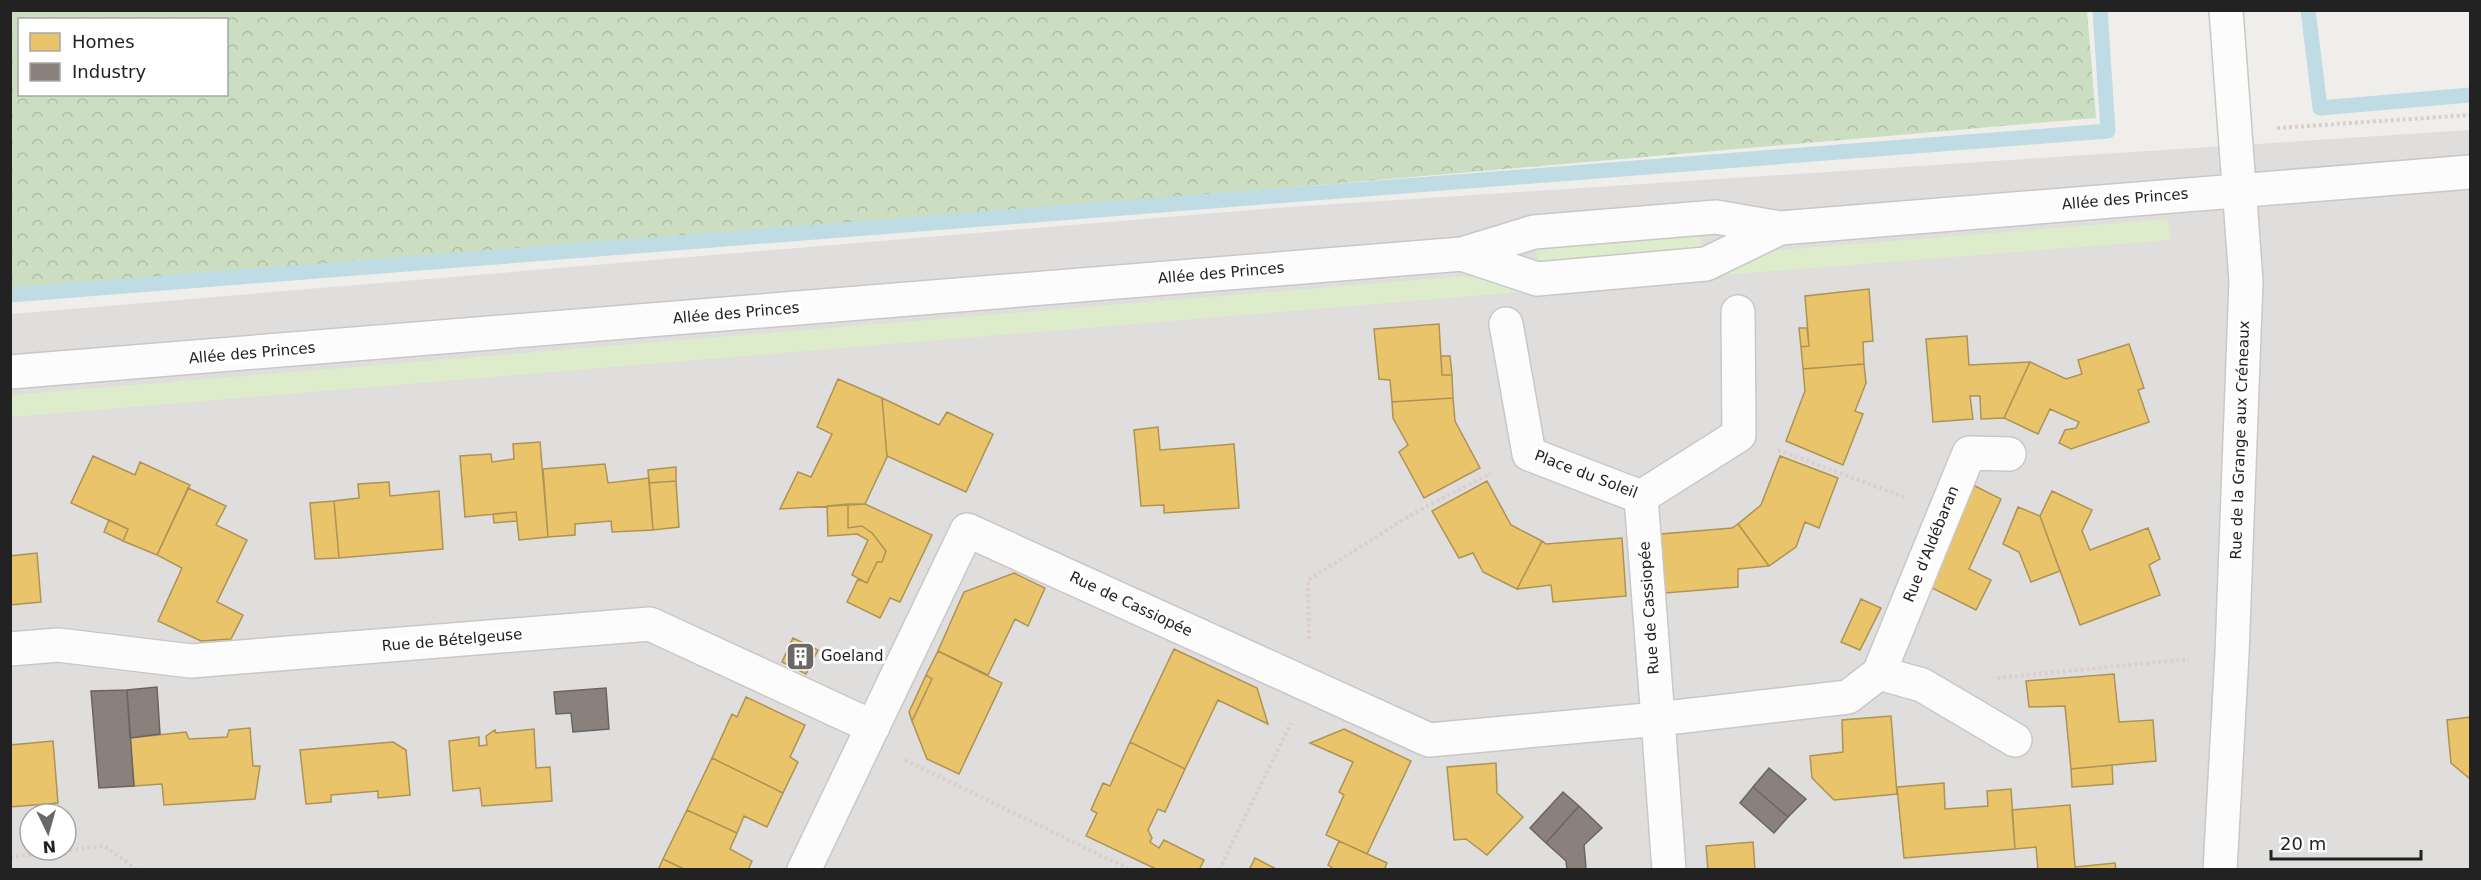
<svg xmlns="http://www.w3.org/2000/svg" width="2481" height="880" font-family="'DejaVu Sans',sans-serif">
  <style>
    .residential { fill: #dfdedc; fill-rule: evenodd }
    .grass { fill: #ddeccb }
    .forest { fill: url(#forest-crowns); fill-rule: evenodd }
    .homes { fill: #e9c46a; stroke: #ad9354; stroke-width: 1.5 }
    .industry { fill: #8a817c; stroke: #6b6461; stroke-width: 1.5 }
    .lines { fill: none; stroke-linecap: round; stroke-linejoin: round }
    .stream { stroke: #bfdbe3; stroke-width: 15 }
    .minor-casing { stroke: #c9c8c7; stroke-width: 36 }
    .path { stroke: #dccecd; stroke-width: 4; stroke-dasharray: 3 3; stroke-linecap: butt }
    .minor { stroke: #fdfcfc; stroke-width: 33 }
    .labels { text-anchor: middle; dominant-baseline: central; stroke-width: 6; stroke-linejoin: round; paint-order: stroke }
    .street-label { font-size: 15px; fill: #222; stroke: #fff }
    .poi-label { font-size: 15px; fill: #222; stroke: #fff; text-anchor: start }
  </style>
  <defs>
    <pattern id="forest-crowns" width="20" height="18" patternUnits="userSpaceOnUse" patternTransform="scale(1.5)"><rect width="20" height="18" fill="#cbdec1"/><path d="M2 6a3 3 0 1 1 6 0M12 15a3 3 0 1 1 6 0" fill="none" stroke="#aebea6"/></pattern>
  </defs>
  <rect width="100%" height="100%" fill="#f0eeeb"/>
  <path class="residential" d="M2470,130V869L11,870V314L1275,208ZM30,814H66V850H30Z"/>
  <path class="grass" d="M2168,219L2170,240L1722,275L1766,251Z
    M1695,232L1701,240V246L1698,250L1544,263L1539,260L1535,251L1537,246Z
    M1465,276L1491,281L1520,292L11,417V395Z"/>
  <path class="forest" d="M11,10L2087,11L2096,118L11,298ZM20,20H226V94H20Z"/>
  <path class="homes" d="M1869,289L1873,341L1863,342L1864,364L1803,369L1801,347L1809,346L1805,296Z
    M1439,324L1442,375H1452L1453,398L1392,402L1390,380L1379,379L1374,329Z
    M1799,328H1807L1809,346L1801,347Z
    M1967,336L1969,365L2030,362L2004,418L1981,419L1980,396H1970L1973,419L1933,422L1926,339Z
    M2129,344L2144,388L2138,390L2149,422L2071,449L2059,443L2065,430L2076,428L2079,422L2050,409L2038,434L2004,418L2030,362L2066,379L2082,374L2078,360Z
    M1441,356H1450L1452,375H1442Z
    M1864,364L1866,383L1855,411L1863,414L1843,465L1786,441L1805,391L1803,369Z
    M838,379L882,398L887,457L865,504L780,509L798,472L811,477L832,434L817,427Z
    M882,398L939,425L947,412L993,434L966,492L887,456Z
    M1453,398L1455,421L1480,468L1424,498L1399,452L1408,445L1393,418L1392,402Z
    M1158,427L1160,450L1234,444L1239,508L1164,513V505L1141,506L1134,430Z
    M540,442L548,537L519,540L516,512L465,517L460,456L491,454L492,462L514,459L513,444Z
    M93,456L135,475L140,462L190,485L157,555L123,541L128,529L71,503Z
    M1780,456L1838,478L1819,528L1805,522L1796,547L1769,566L1738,524L1761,505Z
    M605,464L608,483L649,478L653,530L612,532L611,521L575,524V535L548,537L543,469Z
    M676,467V481L649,483L648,470Z
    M676,481L679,527L653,530L649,483Z
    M1487,481L1511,525L1542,541L1517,589L1483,572L1473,553L1459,558L1432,511Z
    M389,482L390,496L439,491L443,549L339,558L334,501L359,498L358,484Z
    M1971,484L2001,499L1969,569L1991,580L1976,610L1930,587Z
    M188,488L226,506L216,525L247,540L217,602L243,615L231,639L201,641L158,621L182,568L157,555Z
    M2052,491L2092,510L2082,531L2090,550L2148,528L2160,559L2149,565L2160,595L2080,625L2040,516Z
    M334,501L339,558L315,559L310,503Z
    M848,504H865L932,535L900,602L890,598L880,618L847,602L858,579L867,583L877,562H882L886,551L872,533L862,526L848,528Z
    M848,504V528L862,526L872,533L886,551L882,562H877L867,583L852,575L868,540L857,534L828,536L827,506Z
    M2018,507L2040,516L2060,571L2031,582L2019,552L2003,544Z
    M516,512L517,521L494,523L493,514Z
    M109,520L128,529L123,541L104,532Z
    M1738,524L1769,566L1738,569V587L1665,593L1661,534L1732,528Z
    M1622,538L1626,596L1553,602L1551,585L1517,589L1542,541L1546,544Z
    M37,553L41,602L10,605V556Z
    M1014,573L1045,588L1028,626L1015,619L988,675L938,651L964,592Z
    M1861,599L1881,608L1860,650L1841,642Z
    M793,638L818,650L806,674L782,662Z
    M1174,649L1257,688L1268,724L1218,700L1185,769L1130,742Z
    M938,651L1002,683L959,774L927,759L912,721L932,679L926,675Z
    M2114,674L2119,722L2153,720L2156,761L2071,769L2065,706L2029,707L2026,681Z
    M926,675L932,679L912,721L909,712Z
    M746,697L805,725L790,757L798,762L783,793L712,758L732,714L737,717Z
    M1891,716L1897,794L1834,800L1812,778L1810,756L1843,752L1842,720Z
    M2470,717V779L2451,763L2447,720Z
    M250,728L253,766H260L255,799L164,805L162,784L134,786L130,738L186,732L189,739L227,737L229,730Z
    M534,729L536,768L550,767L552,801L482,806L480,788L453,791L449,741L479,737V746L487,745L486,736L495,730L496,733Z
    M1344,729L1411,761L1367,854L1326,835L1344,795L1339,792L1353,762L1310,743Z
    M53,741L58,803L10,807V745Z
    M393,742L406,750L410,795L378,798V791L331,795V802L306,804L300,750Z
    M1130,742L1185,769L1165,812L1158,809L1148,830L1152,838L1150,842L1159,848L1164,840L1204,860L1199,870H1158L1086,836L1097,813L1091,810L1103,783L1110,786Z
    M712,758L783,793L767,827L744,816L737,833L687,810Z
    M1496,763L1497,793L1523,817L1487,855L1466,839L1454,840L1447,767Z
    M2112,765L2113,784L2072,787L2071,769Z
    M1944,783L1945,809L1988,806L1987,791L2011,789L2015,849L1904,858L1897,787Z
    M2070,805L2075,867L2115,863L2116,870H2038L2036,847L2015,849L2012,810Z
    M687,810L737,833L730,849L752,861L748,870H686L663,859Z
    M1339,841L1387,863L1384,870H1335L1328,865Z
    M1753,842L1755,870H1708L1706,846Z
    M1255,858L1278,870H1249Z
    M663,859L686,870H658Z"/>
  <path class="industry" d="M157,687L160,734L130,738L127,690Z
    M606,688L609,729L573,732L571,713L556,714L554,692Z
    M127,690L134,786L99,788L91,691Z
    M1769,768L1806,799L1788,817L1753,787Z
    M1753,787L1788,817L1774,833L1740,803Z
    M1563,792L1579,806L1546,843L1530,828Z
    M1579,806L1602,828L1584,845L1586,869L1567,870L1566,861L1546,843Z"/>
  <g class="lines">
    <path class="stream" d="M2308,10L2320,108L2470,95
      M10,295L2108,131L2100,10"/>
    <defs>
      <path id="minor" d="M1462,254L1537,279L1706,264L1780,228
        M1506,324L1529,454L1641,497L1739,435L1738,312
        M10,372L1462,254L1534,232L1716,217L1780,228L2470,172
        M1641,497L1658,719L1848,697L1879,673L1922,685L2015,740
        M10,649L58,645L191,661L650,624L873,727
        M1879,673L1969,453L2009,454
        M804,870L967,530L1429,740L1658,719L1669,870
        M2220,870L2232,654L2246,281L2226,10"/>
    </defs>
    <use href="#minor" class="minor-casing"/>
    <path class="path" d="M2277,128L2470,115
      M1778,450L1904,497
      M1309,639L1308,580L1414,513L1491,473
      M1997,678L2189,659
      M905,760L1131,870
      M10,857L104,846L138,870
      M1219,870L1291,723"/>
    <use href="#minor" class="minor"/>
  </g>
  <defs>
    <symbol id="building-square" viewBox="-11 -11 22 22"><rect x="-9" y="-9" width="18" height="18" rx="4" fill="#6a6968" stroke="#fff"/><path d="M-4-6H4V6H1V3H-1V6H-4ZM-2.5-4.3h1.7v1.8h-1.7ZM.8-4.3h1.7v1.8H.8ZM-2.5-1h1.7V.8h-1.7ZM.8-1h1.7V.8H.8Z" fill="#fff"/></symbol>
  </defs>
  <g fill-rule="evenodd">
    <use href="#building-square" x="784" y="640" width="33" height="33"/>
  </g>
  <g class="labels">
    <g class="street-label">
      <text transform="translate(2125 199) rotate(-5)">Allée des Princes</text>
      <text transform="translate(1221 273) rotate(-5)">Allée des Princes</text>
      <text transform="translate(736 313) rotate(-5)">Allée des Princes</text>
      <text transform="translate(252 353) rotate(-5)">Allée des Princes</text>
      <text transform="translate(2240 440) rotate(-88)">Rue de la Grange aux Créneaux</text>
      <text transform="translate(1586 474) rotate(21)">Place du Soleil</text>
      <text transform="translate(1931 544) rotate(-68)">Rue d'Aldébaran</text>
      <text transform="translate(1131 604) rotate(25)">Rue de Cassiopée</text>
      <text transform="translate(1649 608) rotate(-94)">Rue de Cassiopée</text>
      <text transform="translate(452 640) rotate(-5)">Rue de Bételgeuse</text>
    </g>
    <g class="poi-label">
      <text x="821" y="656">Goeland</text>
    </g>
  </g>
  <rect width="2481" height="880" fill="none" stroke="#222222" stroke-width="24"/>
  <rect x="18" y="18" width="210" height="78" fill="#ffffff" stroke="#a7a7a7" stroke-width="1.5"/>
  <rect x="30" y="33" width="30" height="18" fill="#e9c46a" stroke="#a7a7a7" stroke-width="1.5"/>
  <text x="72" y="48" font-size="18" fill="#222222">Homes</text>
  <rect x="30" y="63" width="30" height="18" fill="#8a817c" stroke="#a7a7a7" stroke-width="1.5"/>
  <text x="72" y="78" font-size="18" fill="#222222">Industry</text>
  <g transform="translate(48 832) rotate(175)"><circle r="28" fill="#ffffff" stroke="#a7a7a7" stroke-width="1.5"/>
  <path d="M0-4.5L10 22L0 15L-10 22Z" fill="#6a6968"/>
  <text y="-9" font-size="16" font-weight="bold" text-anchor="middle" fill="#222222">N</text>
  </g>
  <path d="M2271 850v9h150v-9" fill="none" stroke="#222222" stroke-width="3"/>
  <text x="2280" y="850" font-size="18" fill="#222222" stroke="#ffffff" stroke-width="4.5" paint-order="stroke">20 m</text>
</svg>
